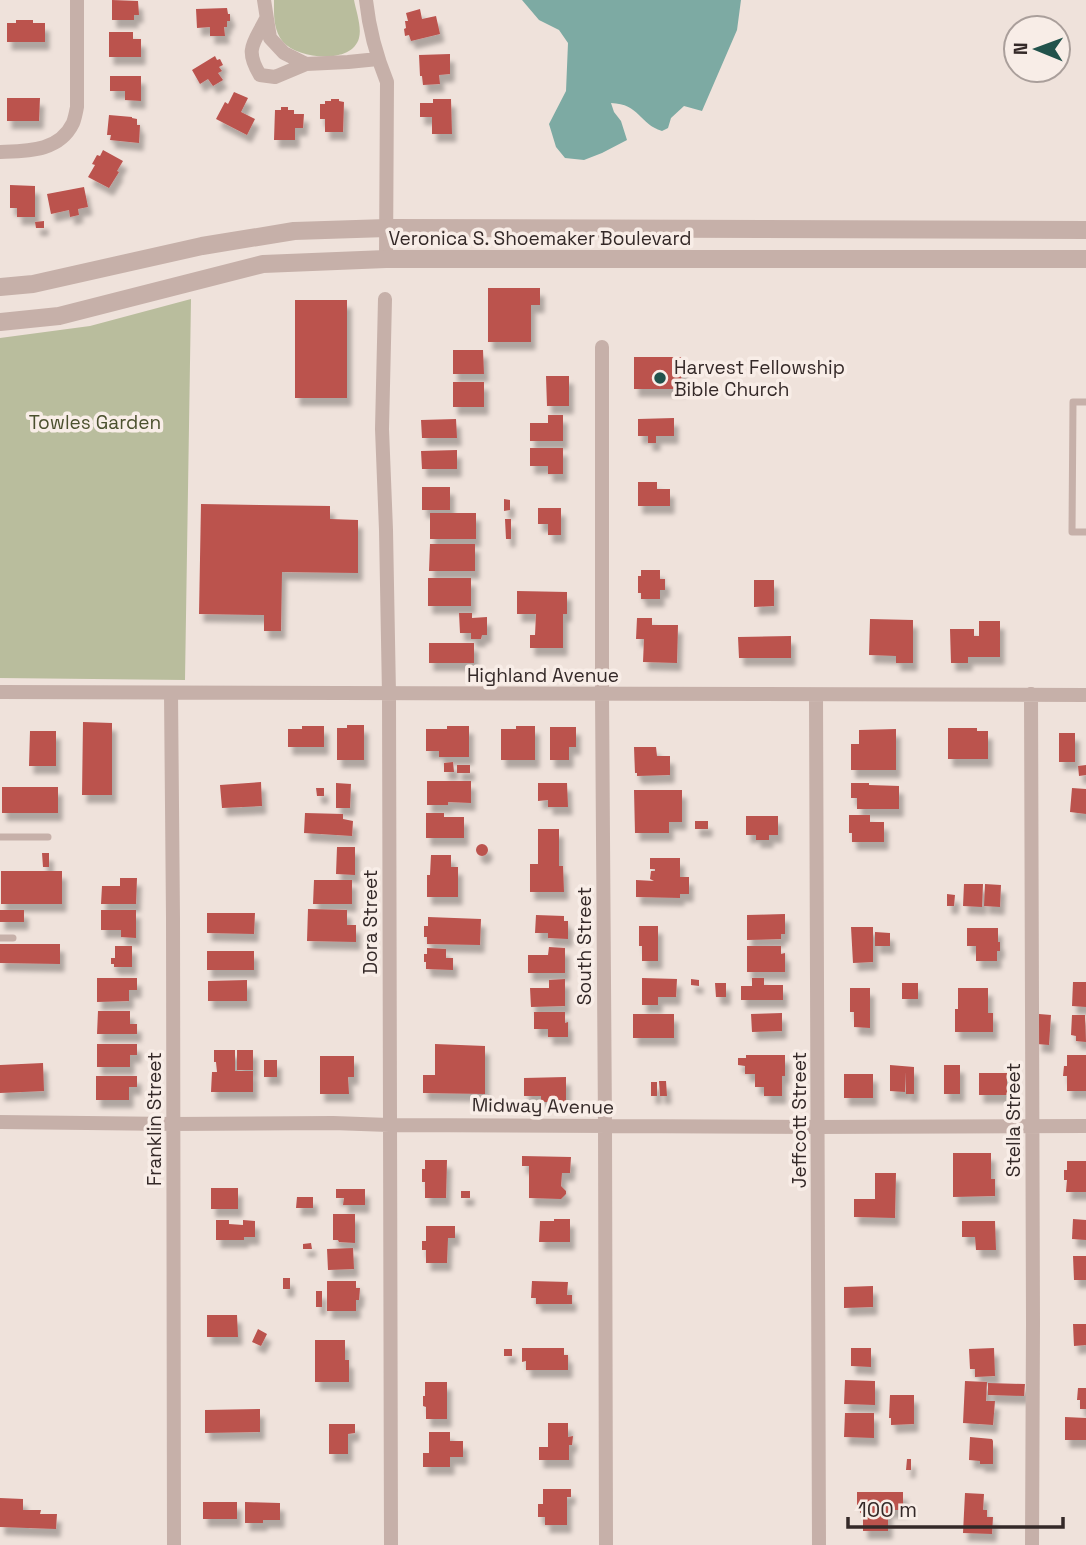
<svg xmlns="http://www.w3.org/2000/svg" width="1086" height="1545" font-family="'Space Grotesk',sans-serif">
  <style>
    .green { fill: #b9bd9d }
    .water { fill: #7daaa3 }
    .building { fill: #bb524e; filter: url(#shadow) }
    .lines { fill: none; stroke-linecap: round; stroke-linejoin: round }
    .service { stroke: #c6b0a9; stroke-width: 7 }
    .minor { stroke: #c6b0a9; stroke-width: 14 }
    .tertiary { stroke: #c6b0a9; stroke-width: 18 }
    .poi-dot { fill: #21524b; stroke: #f8ede7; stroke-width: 2.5 }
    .labels { text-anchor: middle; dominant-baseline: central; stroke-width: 7; stroke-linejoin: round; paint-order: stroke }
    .street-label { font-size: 19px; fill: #342928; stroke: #f8ede7 }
    .poi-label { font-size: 19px; fill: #342928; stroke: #f8ede7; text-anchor: start }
    .park-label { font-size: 19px; fill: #4b502e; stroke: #f8ede7 }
  </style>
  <defs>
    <filter id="shadow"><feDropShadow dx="4.5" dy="8" stdDeviation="2" flood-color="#0004"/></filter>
  </defs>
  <rect width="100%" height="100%" fill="#efe2db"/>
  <path class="green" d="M274,0H354C356,11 362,27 359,38C352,65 298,59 283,42C273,29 274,15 274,0Z
    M191,299L185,680L0,678V338L90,326Z"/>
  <path class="water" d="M522,0H741L737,30L702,111L684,106L671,118L668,128L662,131C639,124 640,104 611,103L614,112L621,121L627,140L602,153L584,160L565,158L556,147L549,124L566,91L568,43L559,30L539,20Z"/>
  <path class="building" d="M112,0L138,1L139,15H134V20H112Z
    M227,8L228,14H230V21H227V27H224L225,36H210V27L197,28L196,9Z
    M420,9L422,19L436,16L440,34L411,41L409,35L405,36L404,29L406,28L405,21H408L406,13Z
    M16,20H33V23H45V42H7V23H16Z
    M109,32H133V39H141V57H109Z
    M450,54V74L439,75L440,84L423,85L422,76H420L419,55Z
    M215,56L217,60L220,59L223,65L219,67L222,71L218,73L223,80L213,86L208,79L200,84L192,70Z
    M110,76H141V101L125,100V91H110Z
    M234,92L248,98L241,112L255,119L247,135L216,119L225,102L228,104Z
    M7,98H40L39,121H7Z
    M331,99H339V101L344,102L343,132H325V119H320V104H325V101H331Z
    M433,99H451L452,134H432V117H420V103H433Z
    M281,107H288V110H294V114H304L303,128H295V140H274L275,110H281Z
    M109,115L132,117V118L137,119V125H140L139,143L110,140L111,135H107Z
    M103,150L123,161L117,171L119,172L109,188L88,177L95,165L92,164L97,155L100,156Z
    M10,185L35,186V217H17V208H10Z
    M84,187L88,207L78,209L79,215L70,217L69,210L51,214L47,194Z
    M44,221V228H36L35,222Z
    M488,288H540V305H531V342H488Z
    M295,300H347V398H295Z
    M453,350H483L484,374H453Z
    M634,357H682L681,389H634Z
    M546,376H569V406H547Z
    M453,382H484V407H453Z
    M548,415H563V441H530V423H548Z
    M674,418V436H656V443H648V436H638V419Z
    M456,419L457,438H422L421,420Z
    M530,448H563V474H548V466H530Z
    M457,450V469H422L421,451Z
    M638,482H657V489H670V506H638Z
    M422,487H450V510H422Z
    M504,499L510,500V510L504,511Z
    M201,504L330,506V519L358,520V573L282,572L281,631H264V615L199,614Z
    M538,508H561V535H548V524H538Z
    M430,513H476V539H430Z
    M505,519H511V539H506Z
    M430,544H475V571H429Z
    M641,570H660V579H665V590H660V599H641V593H638V576H641Z
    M428,578H471V606H428Z
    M754,580H774V606L754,607Z
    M517,591L567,592V614H563V648H530V635H535L536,614H517Z
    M459,613H472V618L487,617V635H482L481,639H471V633H460Z
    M637,618H652V625H678L677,663L643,662L644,639H636Z
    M870,619L913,620V663H896V656L869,655Z
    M979,621H1000V657H968V663H951L950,629H974V636H979Z
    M791,636V658H739L738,637Z
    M429,643H474V663H429Z
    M83,722L112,723V795H82Z
    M347,725H364V760H337V728H347Z
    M302,726H324V747H288V729H302Z
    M447,726H469V757H439V751H426V729H447Z
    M516,726H535V760H501V729H516Z
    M550,727H576V747H569V760H550Z
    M948,728H977V731H988V759H948Z
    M896,729V770H851V744H859V730Z
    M30,731H56V766H29Z
    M1059,733H1075V762H1059Z
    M634,747H656L657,756H670V775L637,776V773H635Z
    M453,762L454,772H444V763Z
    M457,765H470V773H457Z
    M1086,765V775L1079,776L1078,766Z
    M427,781H471V803L448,802V805H427Z
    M261,782L262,806L222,808L220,785Z
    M336,783L351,784L350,808H336Z
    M538,783H567L568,807H548V800L538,801Z
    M851,783H869V785L899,786V809H857V798H851Z
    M2,787H58V813H2Z
    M316,788H324V796H317Z
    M1072,788L1086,789V814L1070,812Z
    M634,790H682V822H669V833H635Z
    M305,813L343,814V819L353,821L352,836L304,833Z
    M426,813H444V817H464V838H426Z
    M849,815H870V822H884V842H852V833H849Z
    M746,816H778V835H769V840H756V835H746Z
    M695,821H708V829H695Z
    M538,829H559V866H563L564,892H530V864H538Z
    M476 850a6 6 0 1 1 12 0a6 6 0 1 1-12 0Z
    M337,847H355V875L336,874Z
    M42,853H49V867H43Z
    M431,855H451V867H458V897H427V875H430Z
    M650,858H680V877H689V894H680V898L636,897V880L654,881L650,879L651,871H655V869H650Z
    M1,871H62V904H1Z
    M120,878H137L136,904H101L102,886H120Z
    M314,880H352V904H313Z
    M964,884H983L982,907L963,906Z
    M985,884L1001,885L1000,907L984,906Z
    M947,894L955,895L954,906H947Z
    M308,909L347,910V925H356V942L307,941Z
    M0,910H24V922H0Z
    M101,910H136V938L121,937V930H101Z
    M207,913H255L254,934L207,933Z
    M785,914V934H781V939L747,940V915Z
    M536,915L564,916V921H568V939L548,938V933H535Z
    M428,917L481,919L480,945L427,944V937H424V926H428Z
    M639,926H658V961H642V946H639Z
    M851,927H873V962L853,963Z
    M967,928H998V942H1000V951H997V961H976V946H967Z
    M875,932L890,933V946H875Z
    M0,944H60V964L0,963Z
    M115,946H132V967H114V964H111V958H115Z
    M747,946H781V954L785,953V972H747Z
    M549,947L565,948V973H528V955H548Z
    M427,948L446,949V958H453V970L426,969V962H424V954H427Z
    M207,951H254V970H207Z
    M97,978H137V990H129V1001L97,1002Z
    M642,978L677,979L676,997H658V1005H642Z
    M752,978H764V985H783V1000H741V986H752Z
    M565,979V1006L531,1007L530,988H549V980Z
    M691,979L699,980V986L691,985Z
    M247,980V1001H208V981Z
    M1073,982H1086V1007L1072,1006Z
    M715,983H726V997H716Z
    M902,983H918V999H902Z
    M850,988H870V1028L854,1027V1012H850Z
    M958,988H988V1013H993V1032H955V1009H958Z
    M98,1011H130V1024H137V1034H97Z
    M534,1012H565V1023L568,1022V1037H548V1029H534Z
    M782,1013V1031L752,1032L751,1014Z
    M633,1014H674V1038H633Z
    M1039,1014L1051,1015L1049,1045L1037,1044Z
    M1072,1015H1085L1086,1042L1076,1041V1036L1071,1035Z
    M97,1044H137V1055H130V1067H97Z
    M435,1044L485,1046V1094L423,1093V1075H435Z
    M214,1050H235V1071H253V1092H211L212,1072H217L216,1062H214Z
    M237,1050H253V1070H237Z
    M746,1055H785V1076H782V1096H764V1087H755V1074H745V1066L738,1065V1058H746Z
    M1067,1055H1086V1091H1067V1076H1063L1064,1066H1067Z
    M320,1056H354V1077H348L349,1094H320Z
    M264,1060H277V1077H264Z
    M43,1063L44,1091L0,1093V1065Z
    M890,1065L914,1067V1094H906V1072L905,1092L890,1091Z
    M944,1065H960V1094H944Z
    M979,1073H1007V1095H979Z
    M844,1074H873V1098H844Z
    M96,1076H137V1087H129V1100H96Z
    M566,1077V1102H541V1096H524V1078Z
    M659,1081H666L667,1096H660Z
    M651,1082H657V1096H651Z
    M953,1153H991V1179H995V1196L953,1197Z
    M522,1156L571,1157L570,1173H562L561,1186L566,1191V1194L561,1199L529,1198V1166H522Z
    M425,1160H447L446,1198H425V1182H422V1169H425Z
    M1067,1161H1086V1192H1066L1067,1180H1064V1170H1067Z
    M875,1173H896L895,1218L854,1217V1199H875Z
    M211,1188H238V1209H211Z
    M336,1189H365V1205H343L344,1198H336Z
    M461,1191H470V1198H461Z
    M297,1197H313V1208H296Z
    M333,1214H355V1243L339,1242L338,1240H333Z
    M554,1219H570V1242H539L540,1221H554Z
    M1073,1219L1086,1220V1240L1072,1239Z
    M216,1220H229V1224L243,1225V1220L255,1221V1237H244V1240H216Z
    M962,1221H995L996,1250H976L975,1237H962Z
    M426,1226H455V1238H448L447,1263H426V1250H422V1241H426Z
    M311,1243L312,1249H303V1244Z
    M353,1248L354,1269L328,1270L327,1249Z
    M1073,1256H1086V1280H1074Z
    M283,1278H290V1289H283Z
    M327,1281H356V1288H360L359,1300H356V1311H327Z
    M532,1281L568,1282L567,1295H572V1304H536V1298H531Z
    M873,1286V1307L844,1308V1287Z
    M316,1291H322V1307H316Z
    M207,1315H237L238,1337H207Z
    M1073,1324H1086V1345L1074,1346Z
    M258,1329L267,1334L261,1346L252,1342Z
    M315,1340H345V1360H349V1382H315Z
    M522,1348H564V1355H568V1370H526V1361L522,1362Z
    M851,1348H871V1367L851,1366Z
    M994,1348L995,1376L975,1377V1369H970L969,1349Z
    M504,1349H512V1356H504Z
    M845,1380L875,1381V1405L844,1404Z
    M965,1381L987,1382L986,1401H995L993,1425L963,1423Z
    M425,1382H447V1419H426V1407L423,1406V1396H425Z
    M988,1383L1025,1384L1024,1396L988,1395Z
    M1078,1388H1086V1409H1080V1400H1077Z
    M890,1395H914V1424L891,1425V1418H889Z
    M260,1409V1432L205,1433V1410Z
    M845,1413H874V1438L844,1437Z
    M1065,1417L1086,1418V1440H1065Z
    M548,1423H568V1437L573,1436L572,1445H569V1460H539V1447H548Z
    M329,1424H355V1433L348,1434V1454H329Z
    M429,1432H450V1441H463V1457H450V1467H423V1453H429Z
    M970,1437L992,1439L993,1441V1464H980V1461L969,1460Z
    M907,1459H911V1470H906Z
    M543,1489H571V1497H567V1525H545V1517H538V1504H543Z
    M857,1492H903V1510H888V1531H863V1513H860V1505H857Z
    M965,1493L984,1494L983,1510H987V1517H993L992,1534L963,1533Z
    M0,1498L23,1499V1510H41L40,1514H57L56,1529L0,1527Z
    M203,1502H237V1519H203Z
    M245,1502L280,1503V1520H263V1523H245Z"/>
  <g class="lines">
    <path class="service" d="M1086,402H1073L1072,532H1086
      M0,837H48
      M0,938H13"/>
    <path class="minor" d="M264,0L270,38L284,53L306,64L348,62L378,59
      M366,0C369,28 376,55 387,82L386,259
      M266,19C254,43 244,49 260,75L275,77L306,64
      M0,152C27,151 59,152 73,123C75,118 76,112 77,107V0
      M385,299L382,429L386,530L389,694L391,1545
      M602,347V694L605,1126L606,1545
      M0,692L1086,695
      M171,693L173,918L174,1545
      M1031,694L1033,1324L1032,1545
      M816,695L819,1545
      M0,1122L173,1124L333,1123L389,1125L817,1127L1086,1126"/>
    <path class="tertiary" d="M0,287L33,284L202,246L294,231L387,228L1086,230
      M0,322L59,316L263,264L386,259H1086"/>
  </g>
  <circle class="poi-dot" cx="660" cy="378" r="7"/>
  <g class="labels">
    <g class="street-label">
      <text x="540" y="238">Veronica S. Shoemaker Boulevard</text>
      <text x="543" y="675">Highland Avenue</text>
      <text transform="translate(370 922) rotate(-90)">Dora Street</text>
      <text transform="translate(584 946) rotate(-90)">South Street</text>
      <text transform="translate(543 1106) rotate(1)">Midway Avenue</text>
      <text transform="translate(154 1119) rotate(-90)">Franklin Street</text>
      <text transform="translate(799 1120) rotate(-90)">Jeffcott Street</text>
      <text transform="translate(1013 1120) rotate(-90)">Stella Street</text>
    </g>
    <g class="poi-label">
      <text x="674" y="367">Harvest Fellowship<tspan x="674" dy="22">Bible Church</tspan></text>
    </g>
    <g class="park-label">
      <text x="95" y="422">Towles Garden</text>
    </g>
  </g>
  <g transform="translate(1037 49) rotate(271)"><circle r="33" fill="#f8ede7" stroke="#aa9f9b" stroke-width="2"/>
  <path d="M0-5L12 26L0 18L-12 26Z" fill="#21524b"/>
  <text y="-10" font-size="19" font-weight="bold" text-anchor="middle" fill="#342928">N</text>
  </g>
  <path d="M848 1517v10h215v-10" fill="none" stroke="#342928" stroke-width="3.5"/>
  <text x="858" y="1517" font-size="21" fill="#342928" stroke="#f8ede7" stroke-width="5" paint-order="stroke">100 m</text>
</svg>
